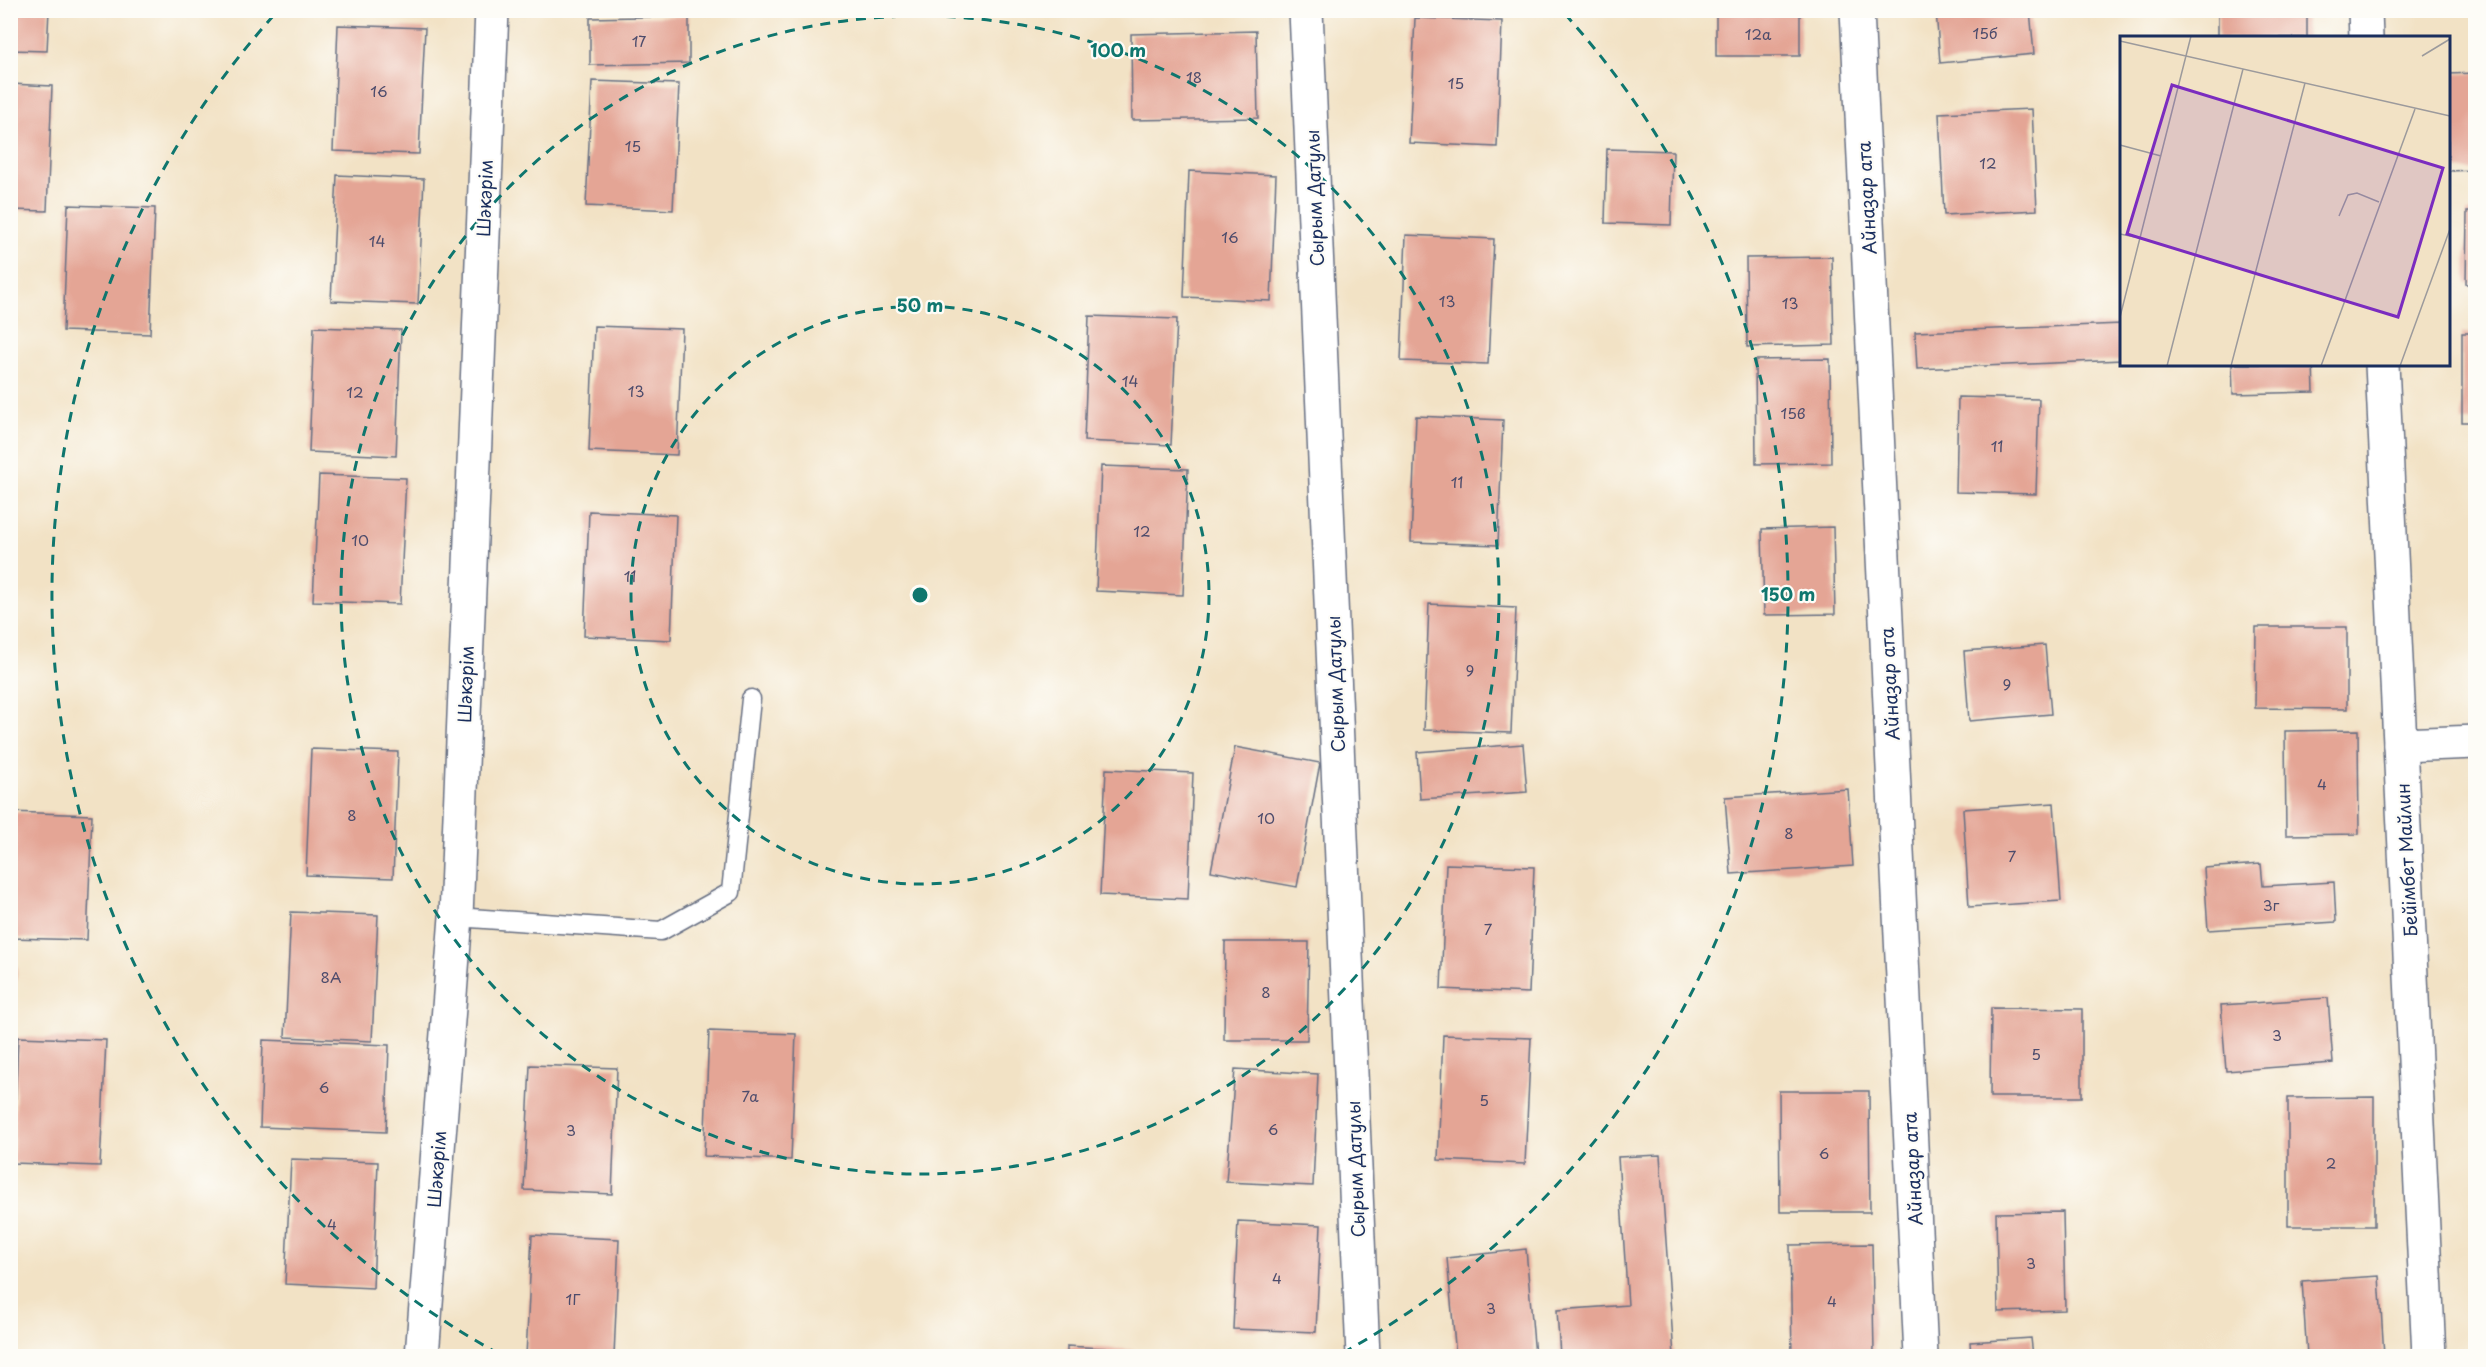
<svg xmlns="http://www.w3.org/2000/svg" width="2486" height="1367" font-family="'Playpen Sans',sans-serif">
  <style>
    .building { fill: #e4a595 }
    .lines { fill: none; stroke-linecap: round; stroke-linejoin: round }
    .service-casing { stroke: #666e82; stroke-width: 21 }
    .minor-casing { stroke: #666e82; stroke-width: 36 }
    .tertiary-casing { stroke: #666e82; stroke-width: 36 }
    .service { stroke: #fff; stroke-width: 18 }
    .minor { stroke: #fff; stroke-width: 33 }
    .tertiary { stroke: #fff; stroke-width: 33 }
    .ring { fill: none; stroke: #0f766e; stroke-width: 3; stroke-dasharray: 10 8 }
    .labels { text-anchor: middle; dominant-baseline: central; stroke-width: 4.5; stroke-linejoin: round; paint-order: stroke }
    .number-label { font-size: 15px; fill: #4d4c6c }
    .street-label { font-size: 18px; fill: #1b2f5e; stroke: #fdfcf7 }
    .inset-road { fill: none; stroke: #9c9a9c; stroke-width: 1.5 }
    .view { fill: #7b2cbf; fill-opacity: 0.15; stroke: #7b2cbf; stroke-width: 3 }
    .inset-edge { fill: none; stroke: #1b2f5e; stroke-width: 3 }
    .centre { fill: #0f766e; stroke: #fdfcf7; stroke-width: 3 }
    .ring-label { font-size: 18px; text-anchor: middle; font-weight: bold; fill: #0f766e; stroke: #fdfcf7; stroke-width: 4.5; stroke-linejoin: round; paint-order: stroke }
  </style>
  <rect width="100%" height="100%" fill="#fdfcf7"/>
  <filter id="ink" filterUnits="userSpaceOnUse"><feTurbulence type="fractalNoise" baseFrequency=".0167" numOctaves="2"/><feDisplacementMap in="SourceGraphic" scale="12" xChannelSelector="R" yChannelSelector="G"/><feConvolveMatrix kernelMatrix="1 2 1 2 8 2 1 2 1" color-interpolation-filters="sRGB"/></filter>
  <filter id="wash" filterUnits="userSpaceOnUse"><feTurbulence type="fractalNoise" baseFrequency=".008" numOctaves="4" result="noise"/><feDisplacementMap in="SourceGraphic" scale="24" xChannelSelector="R" yChannelSelector="G"/><feGaussianBlur stdDeviation="1.35" result="paint"/><feColorMatrix in="noise" values="0 0 0 0 0 0 0 0 0 0 0 0 0 0 0 0 0 1.4 0 .05"/><feComposite in="paint" operator="in"/></filter>
  <g filter="url(#wash)">
    <rect width="100%" height="100%" fill="#f2e2c5"/>
    <g id="blocks">
      <path class="building" d="M10,10H49L47,51L10,50Z
        M1716,10H1800V56H1716Z
        M1936,10H2030L2034,54L1940,63Z
        M2218,10H2307V38H2218Z
        M689,16V63L590,65V18Z
        M1415,18L1502,21L1497,147L1409,143Z
        M338,25L425,28L419,154L333,151Z
        M1256,31L1258,118L1132,120L1131,34Z
        M2476,73V170L2448,171V74Z
        M592,81L679,84L673,210L586,206Z
        M10,84L52,86L47,211L10,210Z
        M2032,109L2037,210L1944,215L1939,113Z
        M1607,149L1673,151L1671,225L1605,223Z
        M1189,171L1276,175L1271,301L1184,297Z
        M337,175L424,179L418,304L331,301Z
        M68,205L155,208L150,334L63,331Z
        M2467,212H2476V284H2466Z
        M1406,235L1494,239L1488,364L1401,361Z
        M1832,257L1834,345L1747,347L1746,258Z
        M10,301L15,302L12,373H10Z
        M1089,316L1177,319L1171,445L1084,441Z
        M2122,324V360L1917,369L1915,332Z
        M594,326L682,329L677,455L589,451Z
        M314,327L401,330L396,456L309,452Z
        M2462,333H2476V422H2462Z
        M1830,359L1831,463L1756,464L1755,360Z
        M2232,364H2313L2314,392L2233,394Z
        M1958,397L2039,399L2036,494L1956,492Z
        M1416,416L1503,420L1498,545L1411,542Z
        M10,430H14L12,469H10Z
        M1101,466L1188,469L1183,595L1096,591Z
        M319,475L406,478L400,604L313,601Z
        M589,511L676,515L671,640L584,636Z
        M1833,527L1835,614L1764,615L1762,529Z
        M1429,604L1516,608L1511,733L1424,730Z
        M2256,627H2347V709L2255,708Z
        M2045,645L2051,714L1969,721L1964,651Z
        M2358,730L2359,834L2286,835L2285,731Z
        M1523,744L1527,792L1420,799L1417,752Z
        M1235,747L1320,763L1297,887L1211,871Z
        M311,749L398,752L393,878L306,875Z
        M1106,769L1193,773L1188,899L1100,895Z
        M1848,789L1853,866L1731,874L1725,797Z
        M2054,803L2061,901L1969,907L1963,809Z
        M10,812L92,815L87,940L10,938Z
        M1446,864L1534,867L1529,993L1441,989Z
        M2261,864L2263,886L2334,882L2336,922L2208,930L2204,868Z
        M291,912L378,915L372,1041L285,1037Z
        M2473,918H2476V993H2472Z
        M1225,942H1309L1307,1040H1224Z
        M10,966L18,967L12,1008H10Z
        M2328,998L2333,1063L2226,1071L2221,1005Z
        M1991,1008L2082,1009V1097H1990Z
        M709,1031L796,1034L791,1160L704,1156Z
        M1443,1035L1531,1038L1525,1164L1438,1160Z
        M18,1037L106,1040L100,1166L13,1163Z
        M263,1040L389,1045L386,1132L260,1127Z
        M530,1065L617,1068L612,1194L524,1190Z
        M1235,1069L1318,1074L1313,1186L1226,1182Z
        M1779,1091H1869L1870,1212H1780Z
        M2374,1097V1226H2288V1098Z
        M1660,1155L1674,1356H1560L1557,1310L1628,1305L1618,1157Z
        M291,1159L378,1162L373,1288L285,1284Z
        M2063,1212L2065,1310L1998,1312L1996,1213Z
        M1238,1221L1321,1225L1316,1332L1233,1329Z
        M532,1235L619,1239L614,1356H526Z
        M1872,1244L1874,1354L1792,1356L1790,1245Z
        M1526,1249L1535,1356H1456L1447,1258Z
        M2379,1276L2384,1356H2307L2302,1281Z
        M2031,1338L2033,1356H1971L1970,1342Z
        M1067,1346L1134,1350V1356H1067Z"/>
    </g>
  </g>
  <g filter="url(#ink)">
    <use href="#blocks" fill-opacity="0" stroke="#666e82" stroke-width="1.5"/>
    <g class="lines">
      <defs>
        <path id="service" d="M456,917L661,931L731,892L751,699"/>
        <path id="minor" d="M1306,10L1363,1356
          M1857,10L1921,1356
          M2400,745L2476,742
          M422,1356L456,917L492,10"/>
        <path id="tertiary" d="M2365,10L2366,38
          M2382,364L2429,1356"/>
      </defs>
      <use href="#service" class="service-casing"/>
      <use href="#minor" class="minor-casing"/>
      <use href="#tertiary" class="tertiary-casing"/>
      <use href="#service" class="service"/>
      <use href="#minor" class="minor"/>
      <use href="#tertiary" class="tertiary"/>
    </g>
  </g>
  <g class="ring">
    <circle cx="920" cy="595" r="289"/>
    <circle cx="920" cy="595" r="579"/>
    <path d="M499 1354A868 868 0 0 1 275 14M1565 14A868 868 0 0 1 1341 1354"/>
  </g>
  <g class="labels">
    <g class="number-label">
      <text x="1985" y="32">15б</text>
      <text x="1758" y="33">12а</text>
      <text x="639" y="40">17</text>
      <text x="1194" y="76">18</text>
      <text x="1456" y="82">15</text>
      <text x="379" y="90">16</text>
      <text x="633" y="145">15</text>
      <text x="1988" y="162">12</text>
      <text x="1230" y="236">16</text>
      <text x="377" y="240">14</text>
      <text x="1447" y="300">13</text>
      <text x="1790" y="302">13</text>
      <text x="1130" y="380">14</text>
      <text x="636" y="390">13</text>
      <text x="355" y="391">12</text>
      <text x="1793" y="412">15в</text>
      <text x="1997" y="445">11</text>
      <text x="1457" y="481">11</text>
      <text x="1142" y="530">12</text>
      <text x="360" y="539">10</text>
      <text x="630" y="575">11</text>
      <text x="1470" y="669">9</text>
      <text x="2007" y="683">9</text>
      <text x="2322" y="783">4</text>
      <text x="352" y="814">8</text>
      <text x="1266" y="817">10</text>
      <text x="1789" y="832">8</text>
      <text x="2012" y="855">7</text>
      <text x="2271" y="904">3г</text>
      <text x="1488" y="928">7</text>
      <text x="331" y="976">8А</text>
      <text x="1266" y="991">8</text>
      <text x="2277" y="1034">3</text>
      <text x="2036" y="1053">5</text>
      <text x="324" y="1086">6</text>
      <text x="750" y="1095">7а</text>
      <text x="1484" y="1099">5</text>
      <text x="1273" y="1128">6</text>
      <text x="571" y="1129">3</text>
      <text x="1824" y="1152">6</text>
      <text x="2331" y="1162">2</text>
      <text x="332" y="1223">4</text>
      <text x="2031" y="1262">3</text>
      <text x="1277" y="1277">4</text>
      <text x="573" y="1298">1Г</text>
      <text x="1832" y="1300">4</text>
      <text x="1491" y="1307">3</text>
    </g>
    <g class="street-label">
      <text transform="translate(484 198) rotate(-88)">Шәкәрім</text>
      <text transform="translate(1314 198) rotate(-92)">Сырым Датулы</text>
      <text transform="translate(1866 198) rotate(-93)">Айназар ата</text>
      <text transform="translate(465 684) rotate(-88)">Шәкәрім</text>
      <text transform="translate(1335 684) rotate(-92)">Сырым Датулы</text>
      <text transform="translate(1889 684) rotate(-93)">Айназар ата</text>
      <text transform="translate(2406 860) rotate(-93)">Бейімбет Майлин</text>
      <text transform="translate(436 1169) rotate(-86)">Шәкәрім</text>
      <text transform="translate(1355 1169) rotate(-92)">Сырым Датулы</text>
      <text transform="translate(1912 1169) rotate(-93)">Айназар ата</text>
    </g>
  </g>
  <g transform="translate(2120 36)">
    <rect width="330" height="330" fill="#f2e2c5"/>
    <path class="inset-road" d="M0,5L330,80M302,20L330,3M0,109L41,120M219,180L228,159L237,157L259,166M0,198L20,202M0,281L71,0M47,330L123,33M111,330L185,47M201,330L295,73M280,330L330,193"/>
    <path class="view" d="M52,49L323,132L278,281L7,198Z"/>
    <rect width="330" height="330" class="inset-edge"/>
  </g>
  <circle cx="920" cy="595" r="9" class="centre"/>
  <g class="ring-label">
    <text x="1118" y="57">100 m</text>
    <text x="920" y="312">50 m</text>
    <text x="1788" y="601">150 m</text>
  </g>
  <rect width="2486" height="1367" fill="none" stroke="#fdfcf7" stroke-width="36"/>
</svg>
